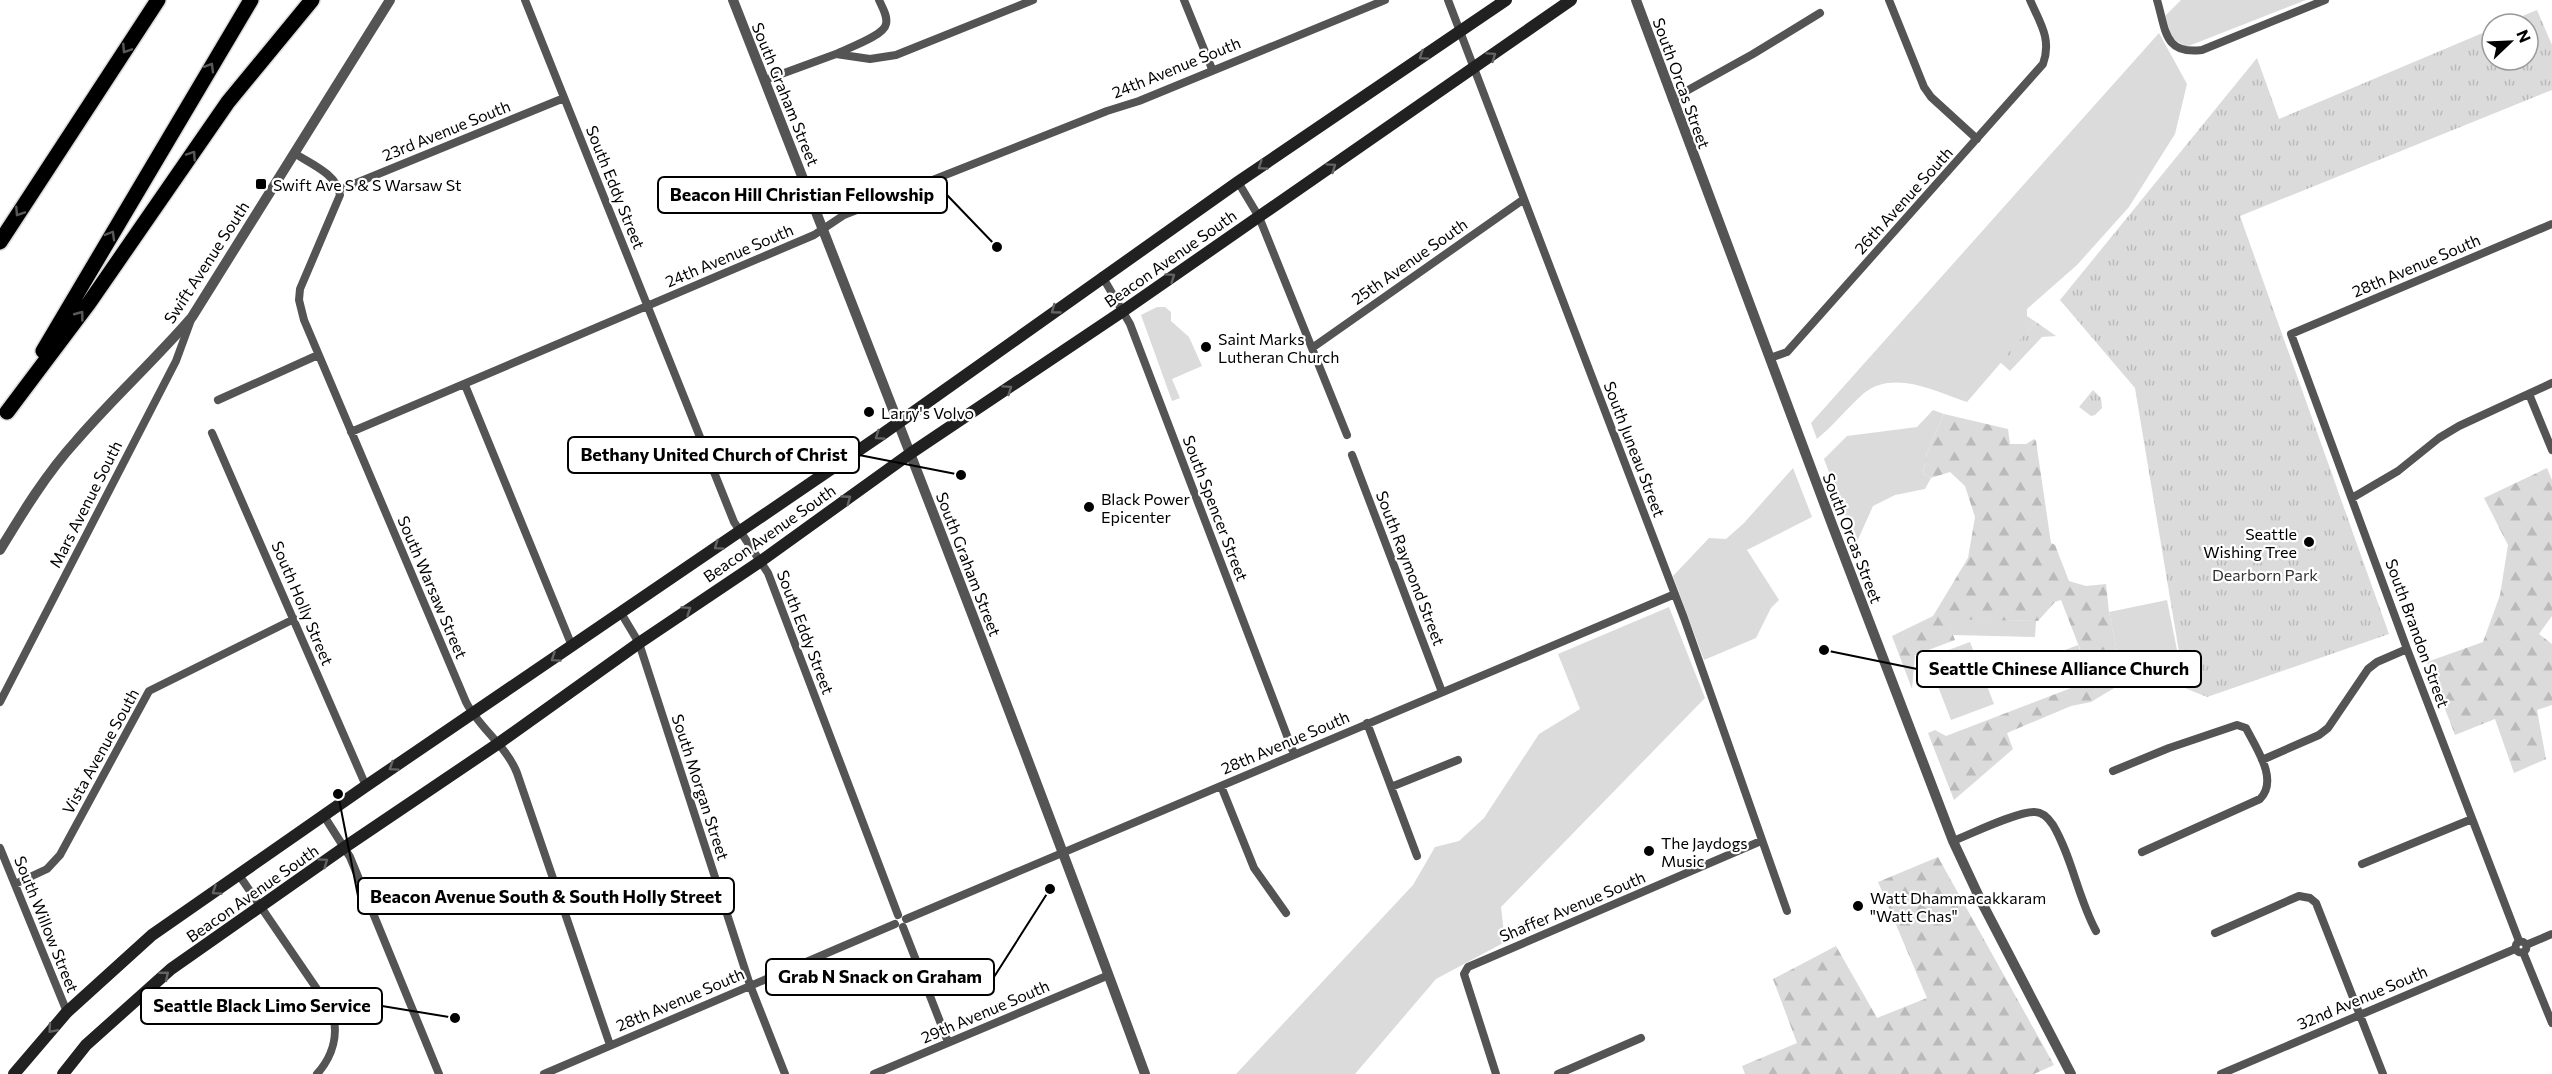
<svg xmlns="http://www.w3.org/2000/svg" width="2552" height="1074" font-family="Commissioner,sans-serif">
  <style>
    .grass { fill: #dbdbdb }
    .forest { fill: url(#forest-firs) }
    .park { fill: url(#park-tufts) }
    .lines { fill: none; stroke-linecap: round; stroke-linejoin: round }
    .motorway-casing { stroke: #dbdbdb; stroke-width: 18 }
    .minor { stroke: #545454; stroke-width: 8 }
    .tertiary { stroke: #545454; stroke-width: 10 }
    .secondary { stroke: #212121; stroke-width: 12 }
    .motorway { stroke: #000; stroke-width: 15 }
    .oneway { stroke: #595959 }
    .oneway2 { stroke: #646464 }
    .poi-dot { fill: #000; stroke: #fff; stroke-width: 2 }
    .labels { text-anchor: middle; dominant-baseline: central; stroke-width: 4.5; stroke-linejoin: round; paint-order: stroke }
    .street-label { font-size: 16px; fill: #000; stroke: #fff }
    .poi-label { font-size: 16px; fill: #000; stroke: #fff; text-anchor: start }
    .park-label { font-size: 16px; fill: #323232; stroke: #fff }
    .leader { fill: none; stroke: #000; stroke-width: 2 }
    .callout-dot { fill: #000; stroke: #fff; stroke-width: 2 }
    .callout { fill: #fff; stroke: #000; stroke-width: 2 }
    .callout-label { font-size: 18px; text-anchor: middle; font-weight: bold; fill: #000 }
  </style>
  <defs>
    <pattern id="forest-firs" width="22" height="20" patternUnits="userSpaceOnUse" patternTransform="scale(1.5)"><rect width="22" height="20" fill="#dbdbdb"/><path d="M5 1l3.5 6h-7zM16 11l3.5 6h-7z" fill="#bababa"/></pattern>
    <pattern id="park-tufts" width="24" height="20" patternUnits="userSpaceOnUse" patternTransform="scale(1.5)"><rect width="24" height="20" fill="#dbdbdb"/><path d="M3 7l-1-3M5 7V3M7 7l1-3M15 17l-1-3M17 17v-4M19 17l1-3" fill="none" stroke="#bababa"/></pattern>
  </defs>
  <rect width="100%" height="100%" fill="#fff"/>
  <path class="grass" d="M2181,0H2306L2186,47L2172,38L2165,16Z
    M2159,33L2187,84L2175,134L2129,207L2077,265L2027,309V316L2036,322L1967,402C1937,392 1894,369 1864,393C1848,407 1834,425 1817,439L1811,423Z
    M1157,307H1165L1171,312V321L1189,337L1202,366L1172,379L1180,398L1172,401L1141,315Z
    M1933,410L1944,414L1927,452L1923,473L1931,478L1925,489L1895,495L1873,506L1856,544L1824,459L1847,436L1917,427Z
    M1793,468L1812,517L1747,550L1779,600L1771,608L1756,638L1704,660L1673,576L1709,538L1726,539L1744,523Z
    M2167,600L2177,650L2119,662L2109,612Z
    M1669,607L1705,698L1501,907L1505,942L1436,979L1355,1074H1236L1413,885L1435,847L1459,841L1484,818L1539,734L1580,709L1558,654Z
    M1946,618L2036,621L2035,637L1953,635Z
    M1970,642L1994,704L1951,720L1927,658Z"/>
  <path class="forest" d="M1944,414L2008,429L2010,444H2026L2034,439L2036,441L2051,543L2055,545L2069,581L2086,586L2106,584L2109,612L2119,662L2177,650L2091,702L2071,706L2007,733L2013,749L1954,800L1928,733L1935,730L1946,736L2092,680L2061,600L2055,602L2038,621L1947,619L1955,640L1915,655L1912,689L1892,636L1933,616L1968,558L1975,517L1965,486L1950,472L1931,478L1923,473L1927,452Z
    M2547,468L2552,480V616L2539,634L2552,644V705L2537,710L2546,759L2514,773L2495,719L2455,735L2427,662L2483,642L2500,595L2508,545L2484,498Z
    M1938,857L2054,1065L2034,1074H1745L1742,1066L1797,1043L1773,979L1836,946L1877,1018L1927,998L1878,882Z"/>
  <path class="park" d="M2537,10L2552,45V90L2240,216L2389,634L2207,697L2185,688L2135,388L2060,300L2257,58L2279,119L2492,29V60H2528V24H2503Z
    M2036,322L2056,336L2042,337L2010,371L2000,362Z
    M2093,390L2101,398L2102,408L2095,415L2091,416L2079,407Z
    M2078,645L2091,678L2069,686L2057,653Z"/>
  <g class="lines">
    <defs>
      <path id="motorway" d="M0,242L158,0
        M43,351L251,0
        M7,412L89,303L228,102L312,0"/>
    </defs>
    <use href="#motorway" class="motorway-casing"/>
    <path class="minor" d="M525,0L734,522L768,573L898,915
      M1184,0L1212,69
      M1448,0L1684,618L1787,911
      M1889,0L1924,87L1931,97L1977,139
      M2157,0C2166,30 2164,55 2202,50L2325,0
      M836,54C848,48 884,36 886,24C888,16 882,7 879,0
      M765,80L836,54L870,59L896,55L1033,0
      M1672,99L1753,54L1820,13
      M294,153C311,164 337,174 340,195L300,289L299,300L304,320L466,702C479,728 506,745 517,773L610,1045
      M1238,182L1259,217L1347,435
      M339,190L564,98
      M1102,276L1130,324L1294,754
      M1312,348L1524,199
      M1770,358L1787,352L2043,64C2052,39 2040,23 2030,0
      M465,385L572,646
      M2529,394L2552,450
      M218,400L318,355
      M351,432L814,235L844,215L1107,111L1139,101L1385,0
      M212,433L366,786
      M1352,455L1442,692
      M2352,498L2398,471L2439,438L2459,426L2552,383
      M621,613L639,643L750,985L785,1074
      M0,702L176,361L191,320
      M1367,723L1417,856
      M2262,760L2319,735L2328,728L2368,669L2377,662L2407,649
      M2113,771L2169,748L2237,725L2246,728C2256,748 2279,780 2260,799L2142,852
      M1221,786L1254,868L1286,913
      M1391,787L1458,760
      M324,816L350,857L439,1074
      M1953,841C1971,834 2018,811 2035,812C2042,812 2049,819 2053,825C2072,857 2078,898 2096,931
      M0,848L67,1012
      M2362,864L2472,819
      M239,875L332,1011C339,1034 333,1056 317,1074
      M15,884L47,869L60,855L149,691L294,619
      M906,919L1675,594
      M903,927L948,1042
      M2215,933L2299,896L2310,898L2316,903L2383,1074
      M2519,941L2407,649L2291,334L2552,224
      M2515.5 947a5.5 5.5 0 1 1 11 0a5.5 5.5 0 1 1-11 0Z
      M2526,945L2552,934
      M2523,952L2552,1023
      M544,1074L895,924
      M874,1074L1109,975
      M1496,1074L1464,974L1468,967L1761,841
      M1558,1074L1641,1038
      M2221,1074L2515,949"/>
    <path class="tertiary" d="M733,0C873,357 1013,714 1145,1074
      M1636,0L1833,527L1953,841L1981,901L2071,1074
      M0,550C23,512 46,474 76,441C113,398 155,360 192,317L390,0"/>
    <path class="secondary" d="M14,1074L67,1012L152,935L366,786L884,433L1238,182L1506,0
      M63,1074L86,1045L171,969L345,847L499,743L639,643L761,561L911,453L1123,311L1571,0"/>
    <use href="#motorway" class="motorway"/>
  </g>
  <defs><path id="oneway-chevron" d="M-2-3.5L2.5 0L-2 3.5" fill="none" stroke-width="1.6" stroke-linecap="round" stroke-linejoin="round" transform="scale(1.5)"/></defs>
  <g class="oneway">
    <use href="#oneway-chevron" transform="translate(126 49) rotate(123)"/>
    <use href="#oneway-chevron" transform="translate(210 67) rotate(-59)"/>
    <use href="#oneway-chevron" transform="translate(192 155) rotate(-56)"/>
    <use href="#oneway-chevron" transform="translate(19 212) rotate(123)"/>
    <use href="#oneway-chevron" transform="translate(111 235) rotate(-60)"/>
    <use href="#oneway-chevron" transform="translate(80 315) rotate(-53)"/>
  </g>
  <g class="oneway2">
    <use href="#oneway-chevron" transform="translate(1423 56) rotate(146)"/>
    <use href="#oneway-chevron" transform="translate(1492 56) rotate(-35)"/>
    <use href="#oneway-chevron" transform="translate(1262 166) rotate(146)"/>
    <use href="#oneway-chevron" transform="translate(1332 167) rotate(-35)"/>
    <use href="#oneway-chevron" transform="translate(1171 277) rotate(-35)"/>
    <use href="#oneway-chevron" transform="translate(1055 310) rotate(144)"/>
    <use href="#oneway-chevron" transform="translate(1008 389) rotate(-34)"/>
    <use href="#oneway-chevron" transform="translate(879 436) rotate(145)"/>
    <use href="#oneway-chevron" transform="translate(847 499) rotate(-36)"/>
    <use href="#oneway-chevron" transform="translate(718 546) rotate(145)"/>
    <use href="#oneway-chevron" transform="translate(687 610) rotate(-34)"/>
    <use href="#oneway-chevron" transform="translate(555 658) rotate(146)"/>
    <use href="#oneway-chevron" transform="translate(393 767) rotate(146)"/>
    <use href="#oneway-chevron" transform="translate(324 862) rotate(-35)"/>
    <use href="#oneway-chevron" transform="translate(216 891) rotate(146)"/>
    <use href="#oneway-chevron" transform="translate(165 975) rotate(-40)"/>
    <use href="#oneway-chevron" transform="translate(52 1029) rotate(131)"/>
  </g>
  <g class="poi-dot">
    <rect x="255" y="178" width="12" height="12" rx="3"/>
    <circle cx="1206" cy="347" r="6"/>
    <circle cx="869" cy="412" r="6"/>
    <circle cx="1089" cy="507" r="6"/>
    <circle cx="2309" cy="542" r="6"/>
    <circle cx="1649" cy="851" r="6"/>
    <circle cx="1858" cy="906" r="6"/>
  </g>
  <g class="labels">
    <g class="street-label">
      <text transform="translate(1176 67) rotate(-22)">24th Avenue South</text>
      <text transform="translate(1682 83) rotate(70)">South Orcas Street</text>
      <text transform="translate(786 94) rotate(68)">South Graham Street</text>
      <text transform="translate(446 130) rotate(-22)">23rd Avenue South</text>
      <text transform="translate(616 187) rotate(68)">South Eddy Street</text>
      <text transform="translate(1903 200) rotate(-48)">26th Avenue South</text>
      <text transform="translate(729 255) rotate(-23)">24th Avenue South</text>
      <text transform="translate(1170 258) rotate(-35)">Beacon Avenue South</text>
      <text transform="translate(1409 261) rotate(-35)">25th Avenue South</text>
      <text transform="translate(206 262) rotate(-57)">Swift Avenue South</text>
      <text transform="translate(2416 265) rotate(-23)">28th Avenue South</text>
      <text transform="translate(1635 449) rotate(69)">South Juneau Street</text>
      <text transform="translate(85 504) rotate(-63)">Mars Avenue South</text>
      <text transform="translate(1216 508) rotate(69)">South Spencer Street</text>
      <text transform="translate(769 533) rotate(-35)">Beacon Avenue South</text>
      <text transform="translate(1853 538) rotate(69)">South Orcas Street</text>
      <text transform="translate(969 564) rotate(69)">South Graham Street</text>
      <text transform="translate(1411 568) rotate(69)">South Raymond Street</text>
      <text transform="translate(433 587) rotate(67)">South Warsaw Street</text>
      <text transform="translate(303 603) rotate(67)">South Holly Street</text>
      <text transform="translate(806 632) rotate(69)">South Eddy Street</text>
      <text transform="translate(2418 633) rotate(70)">South Brandon Street</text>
      <text transform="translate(1285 742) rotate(-23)">28th Avenue South</text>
      <text transform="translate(100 751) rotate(-61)">Vista Avenue South</text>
      <text transform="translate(701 787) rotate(72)">South Morgan Street</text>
      <text transform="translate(252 893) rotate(-35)">Beacon Avenue South</text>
      <text transform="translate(1572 906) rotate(-23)">Shaffer Avenue South</text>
      <text transform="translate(47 924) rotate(68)">South Willow Street</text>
      <text transform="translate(2362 997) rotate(-23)">32nd Avenue South</text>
      <text transform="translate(680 999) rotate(-23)">28th Avenue South</text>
      <text transform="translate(985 1011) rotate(-23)">29th Avenue South</text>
    </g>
    <g class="poi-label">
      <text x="273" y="184">Swift Ave S &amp; S Warsaw St</text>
      <text x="1218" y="338">Saint Marks<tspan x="1218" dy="18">Lutheran Church</tspan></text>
      <text x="881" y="412">Larry's Volvo</text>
      <text x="1101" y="498">Black Power<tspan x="1101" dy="18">Epicenter</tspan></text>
      <text x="2297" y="533" text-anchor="end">Seattle<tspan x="2297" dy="18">Wishing Tree</tspan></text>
      <text x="1661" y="842">The Jaydogs<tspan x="1661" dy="18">Music</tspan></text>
      <text x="1870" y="897">Watt Dhammacakkaram<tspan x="1870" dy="18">"Watt Chas"</tspan></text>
    </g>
    <g class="park-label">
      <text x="2265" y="574">Dearborn Park</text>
    </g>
  </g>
  <path class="leader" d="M997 247L947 195M961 475L859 455M1824 650L1917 669M338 794L358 896M1050 889L994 977M455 1018L382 1006"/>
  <g class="callout-dot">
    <circle cx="997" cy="247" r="6"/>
    <circle cx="961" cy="475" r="6"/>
    <circle cx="1824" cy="650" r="6"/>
    <circle cx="338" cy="794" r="6"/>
    <circle cx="1050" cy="889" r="6"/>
    <circle cx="455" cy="1018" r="6"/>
  </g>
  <g class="callout">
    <rect x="658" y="177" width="289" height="36" rx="6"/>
    <rect x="568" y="437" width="291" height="36" rx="6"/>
    <rect x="1917" y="651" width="284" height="36" rx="6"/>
    <rect x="358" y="878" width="376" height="36" rx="6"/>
    <rect x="766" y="959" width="228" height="36" rx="6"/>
    <rect x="141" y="988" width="241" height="36" rx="6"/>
  </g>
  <g class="callout-label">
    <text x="802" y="201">Beacon Hill Christian Fellowship</text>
    <text x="714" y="461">Bethany United Church of Christ</text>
    <text x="2059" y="675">Seattle Chinese Alliance Church</text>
    <text x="546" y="903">Beacon Avenue South &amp; South Holly Street</text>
    <text x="880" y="983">Grab N Snack on Graham</text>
    <text x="262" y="1012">Seattle Black Limo Service</text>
  </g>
  <g transform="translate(2510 42) rotate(67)"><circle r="28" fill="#ffffff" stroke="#999999" stroke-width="1.5"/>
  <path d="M0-4.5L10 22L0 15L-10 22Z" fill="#000000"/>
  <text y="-9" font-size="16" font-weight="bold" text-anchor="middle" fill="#000000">N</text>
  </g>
</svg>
